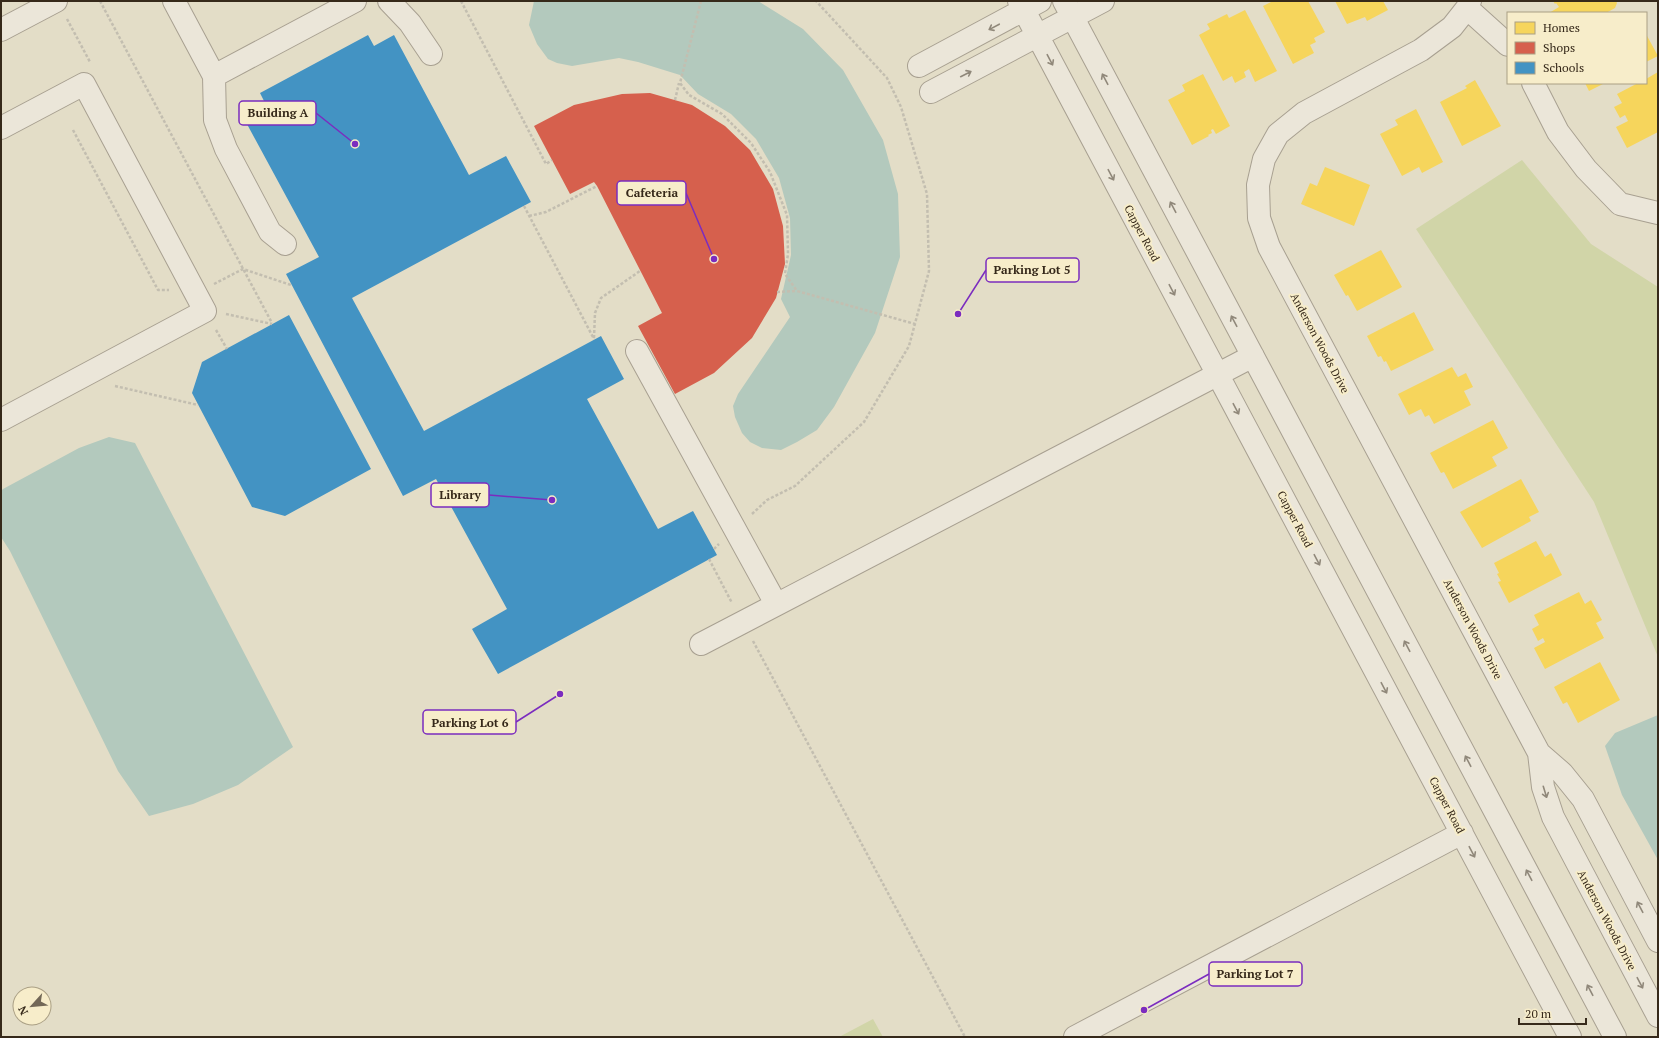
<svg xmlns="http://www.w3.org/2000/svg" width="1659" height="1038" font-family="'PT Serif',serif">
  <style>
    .green { fill: #d1d5a8 }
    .water { fill: #b3c9bd }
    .homes { fill: #f6d55c }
    .shops { fill: #d6604d }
    .schools { fill: #4393c3 }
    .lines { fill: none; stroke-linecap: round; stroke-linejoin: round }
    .minor-casing { stroke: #a8a091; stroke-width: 24 }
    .path { stroke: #c3beb0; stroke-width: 2.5; stroke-dasharray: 3 2; stroke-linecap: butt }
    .minor { stroke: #ebe6d9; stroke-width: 22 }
    .oneway { stroke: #90887a }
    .labels { text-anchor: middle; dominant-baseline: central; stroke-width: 4; stroke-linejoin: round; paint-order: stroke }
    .street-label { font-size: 11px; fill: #36291a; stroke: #f7edca }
    .leader { fill: none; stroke: #7b2cbf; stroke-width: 1.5 }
    .callout-dot { fill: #7b2cbf; stroke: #f7edca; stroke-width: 1.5 }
    .callout { fill: #f7edca; stroke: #7b2cbf; stroke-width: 1.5 }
    .callout-label { font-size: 12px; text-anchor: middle; font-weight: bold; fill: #36291a }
  </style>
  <rect width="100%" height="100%" fill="#e3ddc7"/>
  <path class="green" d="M1522,160L1591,244L1658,287V657L1594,502L1416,229Z
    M873,1019L883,1037H839Z"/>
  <path class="water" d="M534,1H758L803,29L843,70L883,140L898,194L900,257L875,333L834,407L817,430L797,442L781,450L762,448L750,442L742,433L735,417L733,406L738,394L790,317L781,299L791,255L790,218L779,178L756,139L731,114L698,94L680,75L638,62L619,58L572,66L557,63L548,59L537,44L529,25Z
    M109,437L135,443L293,747L238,785L193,804L149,816L118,771L10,551L1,537V491L3,489L79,448Z
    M1658,715V860L1622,795L1605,746L1615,733Z"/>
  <path class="homes" d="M1273,1H1308L1325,32L1314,38L1316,42L1310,45L1314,53L1293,64L1263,6Z
    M1335,1H1383L1388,10L1367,21L1365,17L1347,24Z
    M1553,1H1616L1617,3L1615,8L1606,13H1549L1559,7L1556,3L1555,4Z
    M1245,10L1277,71L1255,82L1249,69L1244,72L1246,77L1235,83L1232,76L1223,81L1199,35L1210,29L1207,24L1227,14L1229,18Z
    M1646,34L1658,56L1646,62Z
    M1658,72V132L1627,148L1616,127L1628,121L1625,115L1620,118L1614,107L1622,103L1617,94L1638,83H1646V79Z
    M1203,74L1230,126L1216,134L1213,129L1211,130L1212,133L1208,135L1209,136L1192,145L1168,100L1185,91L1182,85Z
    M1475,80L1501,126L1462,146L1440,102L1467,88L1465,86Z
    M1585,83H1605L1589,91Z
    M1416,109L1443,162L1422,173L1419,167L1402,176L1380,134L1398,125L1395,120Z
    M1325,167L1370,185L1354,226L1301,204L1310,183L1317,186Z
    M1381,250L1402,287L1357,311L1348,295L1346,296L1334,275Z
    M1414,312L1434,350L1391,371L1386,361L1384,362L1381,356L1378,357L1367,336Z
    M1452,367L1458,377L1466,373L1473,387L1464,391L1471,405L1434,424L1429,415L1425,417L1421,409L1409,415L1398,394Z
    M1493,420L1508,448L1492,457L1497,466L1453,489L1444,472L1441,473L1430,453Z
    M1521,479L1539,512L1529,517L1531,521L1482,548L1460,512Z
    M1536,541L1545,557L1551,553L1562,575L1509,603L1498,582L1501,581L1497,574L1499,573L1494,563Z
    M1579,592L1585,604L1591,600L1602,620L1596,623L1604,638L1545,669L1534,648L1545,642L1543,638L1538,641L1532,629L1539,625L1534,615Z
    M1600,662L1620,700L1578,723L1567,702L1563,704L1554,687Z"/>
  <path class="shops" d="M650,93L692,105L725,126L750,150L773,189L783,226L785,264L776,298L752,338L714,373L675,394L638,326L662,313L597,186L594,182L570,194L534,126L574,105L622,94Z"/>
  <path class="schools" d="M368,35L374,46L394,35L469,175L506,156L531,202L352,298L424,431L601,336L624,379L587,399L658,529L693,511L717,555L498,674L472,629L507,609L436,479L403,496L286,274L319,257L241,113L264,101L260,93Z
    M289,315L371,469L285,516L252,507L192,393L202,362Z"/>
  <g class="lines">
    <defs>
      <path id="minor" d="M174,1L214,76L355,1
        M389,1L410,23L431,54
        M1019,1L1570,1037
        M1064,1L1615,1037
        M1470,1L1467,8L1452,27L1421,50L1304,113L1278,134L1264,159L1258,185L1259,218L1269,247L1539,753L1562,773L1583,799L1658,941
        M1467,8L1508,45
        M1,30L56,1
        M919,66L1040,1
        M214,76L215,120L226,149L270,232L285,244
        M1533,83L1558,132L1586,169L1620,204L1658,213
        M931,92L1103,1
        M1,128L84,84L205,311L1,420
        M637,351L776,604
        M701,644L1253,356
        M1539,753L1543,787L1553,817L1658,1016
        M1075,1037L1462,833"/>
    </defs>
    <use href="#minor" class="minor-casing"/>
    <path class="path" d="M100,1L272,323
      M461,1L546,164L552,160
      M701,1L680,83L689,95L722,114L751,143L770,172L787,215L788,254L785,274L797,291L915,324
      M67,19L90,62
      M675,100L679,83
      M73,130L158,290H169
      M524,206L594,339
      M529,216L546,212L597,186
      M214,284L243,269L291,285
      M777,292L797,291
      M226,314L272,324
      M216,330L227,349
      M594,338L595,313L601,298L640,271
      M115,386L198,405
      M752,514L767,500L795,486L864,422L909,346L929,271L927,194L901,107L887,78L816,1
      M714,549L719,544
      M709,559L732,603
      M753,641L965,1037"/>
    <use href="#minor" class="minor"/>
  </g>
  <defs><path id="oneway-shaft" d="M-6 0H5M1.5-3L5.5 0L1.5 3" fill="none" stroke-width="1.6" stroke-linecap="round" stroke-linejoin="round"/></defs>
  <g class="oneway">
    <use href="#oneway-shaft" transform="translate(994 27) rotate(152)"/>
    <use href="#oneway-shaft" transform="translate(1050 60) rotate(62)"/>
    <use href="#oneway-shaft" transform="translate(966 74) rotate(-27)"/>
    <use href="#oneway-shaft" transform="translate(1105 79) rotate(-118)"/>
    <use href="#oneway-shaft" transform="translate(1111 175) rotate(62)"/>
    <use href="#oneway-shaft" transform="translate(1173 207) rotate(-118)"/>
    <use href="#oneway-shaft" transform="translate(1172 290) rotate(62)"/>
    <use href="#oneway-shaft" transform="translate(1234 321) rotate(-118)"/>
    <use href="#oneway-shaft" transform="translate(1236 409) rotate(62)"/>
    <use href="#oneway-shaft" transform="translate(1317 560) rotate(62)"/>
    <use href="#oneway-shaft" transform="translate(1407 646) rotate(-118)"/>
    <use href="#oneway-shaft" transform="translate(1384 688) rotate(62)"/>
    <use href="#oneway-shaft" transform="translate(1468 761) rotate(-118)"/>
    <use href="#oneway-shaft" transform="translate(1545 792) rotate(73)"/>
    <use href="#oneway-shaft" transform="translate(1472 852) rotate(62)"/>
    <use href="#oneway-shaft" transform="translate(1529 875) rotate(-118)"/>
    <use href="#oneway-shaft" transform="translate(1640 907) rotate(-118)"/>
    <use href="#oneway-shaft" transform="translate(1640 983) rotate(62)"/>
    <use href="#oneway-shaft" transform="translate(1590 990) rotate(-118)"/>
  </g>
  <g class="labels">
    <g class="street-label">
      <text transform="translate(1142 233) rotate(62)">Capper Road</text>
      <text transform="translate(1320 343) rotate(62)">Anderson Woods Drive</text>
      <text transform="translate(1295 519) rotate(62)">Capper Road</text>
      <text transform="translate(1473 629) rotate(62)">Anderson Woods Drive</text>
      <text transform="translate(1447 805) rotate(62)">Capper Road</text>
      <text transform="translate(1607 920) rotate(62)">Anderson Woods Drive</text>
    </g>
  </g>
  <path class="leader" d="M355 144L316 113M714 259L686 193M958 314L986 270M552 500L489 495M560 694L516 722M1144 1010L1209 974"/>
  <g class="callout-dot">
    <circle cx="355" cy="144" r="4"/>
    <circle cx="714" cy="259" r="4"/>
    <circle cx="958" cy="314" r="4"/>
    <circle cx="552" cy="500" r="4"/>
    <circle cx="560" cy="694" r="4"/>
    <circle cx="1144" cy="1010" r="4"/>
  </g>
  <g class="callout">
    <rect x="239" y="101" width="77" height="24" rx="4"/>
    <rect x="617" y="181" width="69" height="24" rx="4"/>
    <rect x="986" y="258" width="93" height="24" rx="4"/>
    <rect x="431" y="483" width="58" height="24" rx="4"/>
    <rect x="423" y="710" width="93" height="24" rx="4"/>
    <rect x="1209" y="962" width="93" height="24" rx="4"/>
  </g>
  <g class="callout-label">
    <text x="278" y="117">Building A</text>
    <text x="652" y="197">Cafeteria</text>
    <text x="1032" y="274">Parking Lot 5</text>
    <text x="460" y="499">Library</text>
    <text x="470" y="727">Parking Lot 6</text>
    <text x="1255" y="978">Parking Lot 7</text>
  </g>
  <rect width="1659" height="1038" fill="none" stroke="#36291a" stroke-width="4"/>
  <rect x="1507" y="12" width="140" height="72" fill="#f7edca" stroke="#aa9f84"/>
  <rect x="1515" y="22" width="20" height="12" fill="#f6d55c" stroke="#aa9f84"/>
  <text x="1543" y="32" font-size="12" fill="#36291a">Homes</text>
  <rect x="1515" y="42" width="20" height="12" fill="#d6604d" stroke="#aa9f84"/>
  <text x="1543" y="52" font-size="12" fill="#36291a">Shops</text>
  <rect x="1515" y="62" width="20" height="12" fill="#4393c3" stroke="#aa9f84"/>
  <text x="1543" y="72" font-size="12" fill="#36291a">Schools</text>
  <g transform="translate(32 1006) rotate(243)"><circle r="19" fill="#f7edca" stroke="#aa9f84"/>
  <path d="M0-3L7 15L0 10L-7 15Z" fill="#736857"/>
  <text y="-6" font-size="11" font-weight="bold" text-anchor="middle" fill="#36291a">N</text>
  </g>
  <path d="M1519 1018v6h67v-6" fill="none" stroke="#36291a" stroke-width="2"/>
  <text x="1525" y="1018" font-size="12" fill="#36291a" stroke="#f7edca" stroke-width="3" paint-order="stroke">20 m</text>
</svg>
